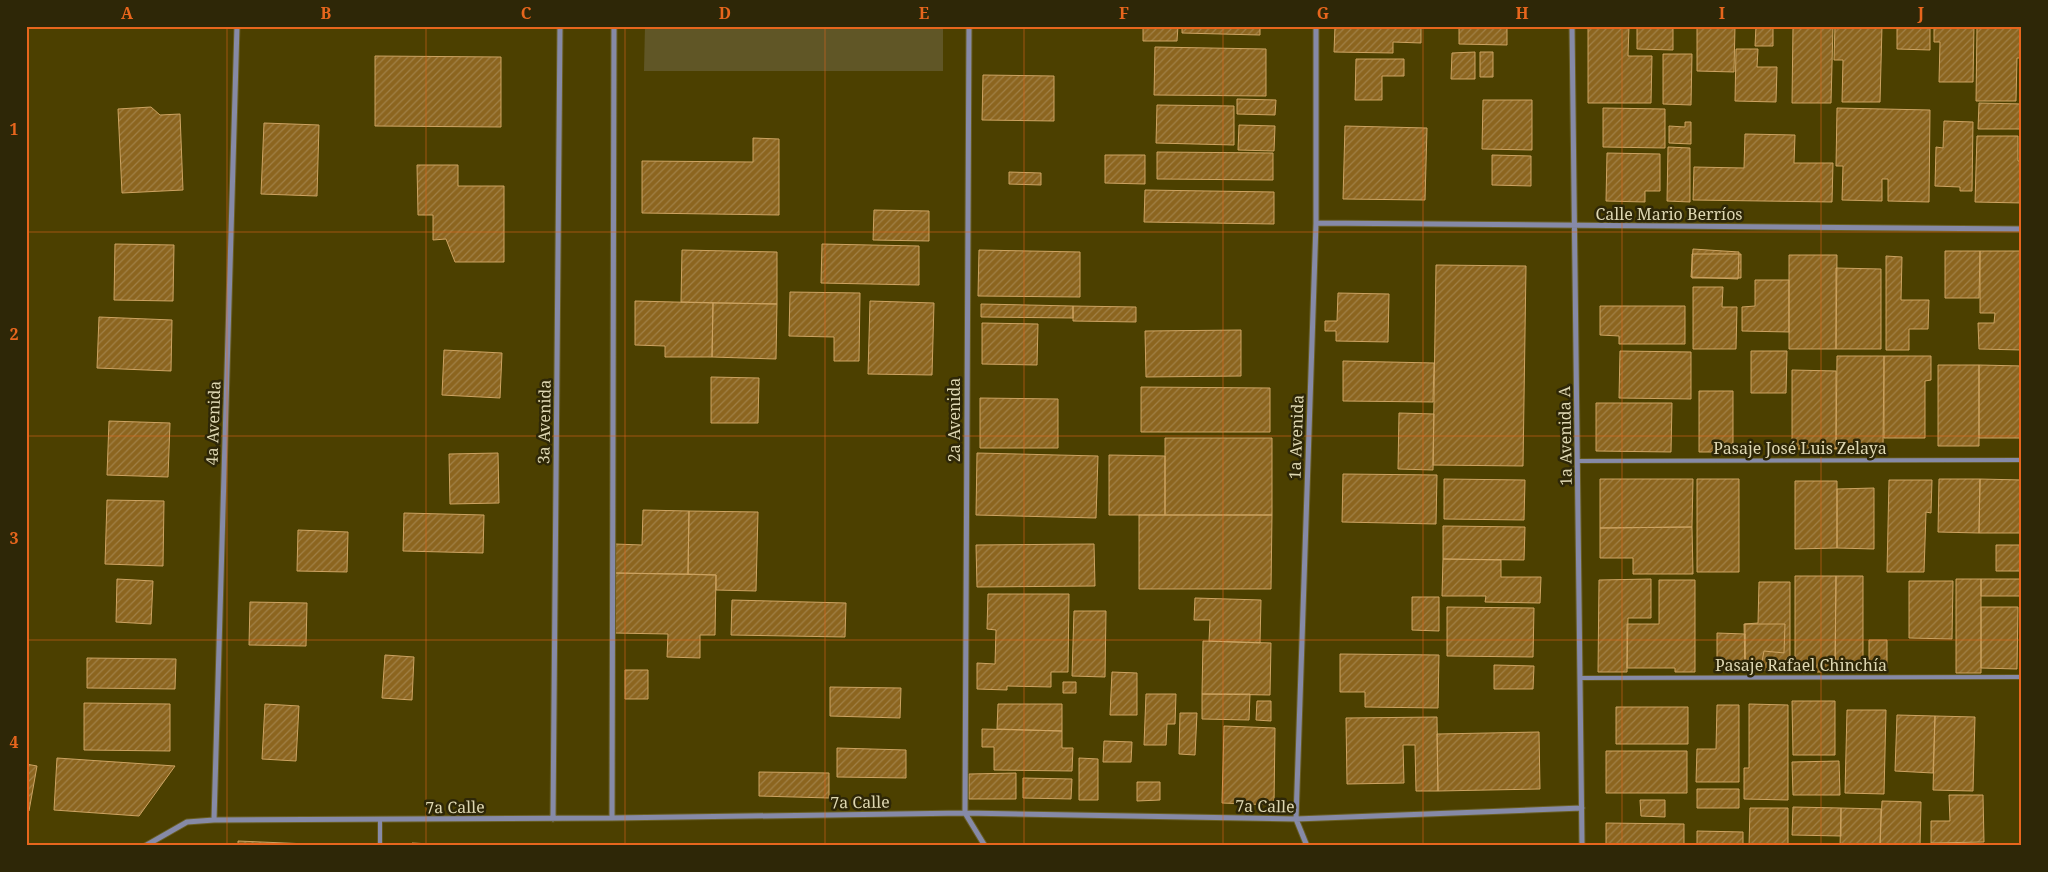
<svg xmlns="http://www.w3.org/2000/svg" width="2048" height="872" font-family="'Noto Serif',serif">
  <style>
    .green { fill: #605626 }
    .building { fill: url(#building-hatch); stroke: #cda361 }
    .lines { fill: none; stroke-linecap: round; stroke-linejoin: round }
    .lane-casing { stroke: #695e24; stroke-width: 5.5 }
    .street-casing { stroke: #695e24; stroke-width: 7 }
    .lane { stroke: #868aa7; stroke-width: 4 }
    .street { stroke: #868aa7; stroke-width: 5 }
    .grid { fill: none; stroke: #e7661d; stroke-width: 1; stroke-opacity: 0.55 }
    .labels { text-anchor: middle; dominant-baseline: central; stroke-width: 5; stroke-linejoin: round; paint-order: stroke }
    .street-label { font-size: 16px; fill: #ded7b2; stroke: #2e2707 }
    .neatline { fill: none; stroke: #e7661d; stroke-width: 2 }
    .grid-label { font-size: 16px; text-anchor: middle; font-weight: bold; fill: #e7661d }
  </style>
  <defs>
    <pattern id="building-hatch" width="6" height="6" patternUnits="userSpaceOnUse" patternTransform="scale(1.25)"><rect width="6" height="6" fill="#8c651f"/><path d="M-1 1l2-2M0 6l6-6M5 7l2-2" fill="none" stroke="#a18147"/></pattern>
  </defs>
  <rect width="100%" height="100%" fill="#4c4000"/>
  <path class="green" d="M645,26H943V71H644Z"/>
  <path class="building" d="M1143,26H1178L1177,41H1143Z
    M1182,26H1260V35L1182,33Z
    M1335,26H1421V43L1393,42V53L1334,52Z
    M1459,26H1507V45L1459,44Z
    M1588,26H1629L1628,56H1652L1651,103H1588Z
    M1637,26H1673V50L1637,49Z
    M1697,26H1735L1734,72L1697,71Z
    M1756,26H1773V46H1755Z
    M1793,26H1833L1831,103H1792Z
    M1835,26H1882L1880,102H1842L1843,60H1834Z
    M1897,26H1930V50L1897,49Z
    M1934,26H1974L1973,82H1939L1940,42H1934Z
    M1977,26H2022V58H2017L2016,101H1976Z
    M1155,47L1266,49V96L1154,95Z
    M1736,49H1758L1757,67H1777L1776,102L1735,101Z
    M1475,52V79H1451L1452,53Z
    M1480,52H1493V77H1480Z
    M1663,54H1692L1691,105L1663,104Z
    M375,56L501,57V127L375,126Z
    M1356,59H1404V76H1382V100H1355Z
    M983,75L1054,76V121L982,120Z
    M1237,99L1276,100L1275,115L1237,114Z
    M1483,100H1532V150L1482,149Z
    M1979,103L2022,104V129H1978Z
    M1157,105L1234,106V145L1156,143Z
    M151,107L160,115L180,114L183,190L122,193L118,109Z
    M1603,108L1665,109V148L1603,147Z
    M1837,108L1930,110L1929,202L1888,201V179H1882V201L1842,200L1843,166H1836Z
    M1944,121L1973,122L1972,191H1960V187L1935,186L1936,147L1943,148Z
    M1685,122H1691V144L1669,143V126L1685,127Z
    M264,123L319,125L317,196L261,194Z
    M1239,125L1275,126L1274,151L1238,150Z
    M1345,126L1427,128L1425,200L1343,199Z
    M1745,134L1795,135L1794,163H1833L1832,202L1693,200L1694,167L1744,168Z
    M1977,136H2018V161H2022V203L1975,202Z
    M753,138L779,139V215L642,213V161L753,162Z
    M1668,147L1690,148V202L1667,201Z
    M1157,152L1273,153V180L1157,179Z
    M1607,153L1660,154V191H1645V202L1606,201Z
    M1105,155H1145V184L1105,183Z
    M1492,155L1531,156V186L1492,185Z
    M417,165H458V186H504V262H455L446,239L433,240V215H418Z
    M1009,172L1041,173V185L1009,184Z
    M1145,190L1274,192V224L1144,222Z
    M874,210L929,211V241L873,240Z
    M115,244L174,245L173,301L114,300Z
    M822,244L919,246V285L821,283Z
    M1693,249L1739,252L1738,279L1691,277Z
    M682,250L777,252V304L681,302Z
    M979,250L1080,252V297L978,296Z
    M1945,251H1980L1979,298H1945Z
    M1980,251H2022V350L1979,349L1978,323H1994L1995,313H1980Z
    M1692,254H1741V278H1692Z
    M1789,255H1837L1836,349H1789Z
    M1886,256L1902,257L1901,300H1929L1928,329H1909V350H1886Z
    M1436,265L1526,266L1523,466L1433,465Z
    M1836,268L1881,269V349H1836Z
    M1755,280H1789V332L1742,331V307L1755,306Z
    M1693,287H1723L1722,307H1737L1736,349H1693Z
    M790,292L860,293L859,361H834V337L789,336Z
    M1338,293L1389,294L1388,342L1336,341V331H1325V321H1337Z
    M635,301L713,303L712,357H665V346L635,345Z
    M870,301L934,303L932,375L868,374Z
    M713,303L777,304L776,359L712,357Z
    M981,304L1073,306V318L981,317Z
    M1073,306L1136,307V322L1073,321Z
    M1600,306H1685V344H1619V336L1600,335Z
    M99,317L172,320L171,371L97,368Z
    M982,323L1038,324L1037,365L982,364Z
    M1241,330V376L1146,377L1145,331Z
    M444,350L502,353L500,398L442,395Z
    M1620,351L1691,352V399L1619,398Z
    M1751,351H1787L1786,393H1751Z
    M1837,356H1884L1883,449H1836Z
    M1884,356H1931V380L1925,381V438H1884Z
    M1343,361L1434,363L1433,402L1343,401Z
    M1938,365H1979V446H1938Z
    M1979,365L2022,366V438H1979Z
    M1792,370L1836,371V449H1792Z
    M711,377L759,378L758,423H711Z
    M1141,387L1270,388V432H1141Z
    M1699,391H1733V452H1699Z
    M980,398L1058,399V448H980Z
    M1596,403H1672L1671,452L1596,451Z
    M1399,413L1434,414L1433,470L1398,469Z
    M109,421L170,423L168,477L107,475Z
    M1165,438H1272V515H1165Z
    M498,453L499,503L450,504L449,454Z
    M977,453L1098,456L1096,518L976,515Z
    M1109,455L1165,456V515H1109Z
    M1343,474L1437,475L1436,524L1342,522Z
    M1444,479L1525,480L1524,520L1444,519Z
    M1600,479H1693L1692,527L1600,528Z
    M1697,479H1739V572H1697Z
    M1939,479H1980L1979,533L1938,532Z
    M1980,479L2022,480V533H1979Z
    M1889,480H1932L1931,513L1926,512L1924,572H1887Z
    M1795,481H1837V548L1795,549Z
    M1874,488V549L1837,548V489Z
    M107,500L164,501L163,566L105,564Z
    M643,510L689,511L688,574L615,573V544L642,545Z
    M689,511L758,512L756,591L716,590V575L688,574Z
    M404,513L484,515L483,553L403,551Z
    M1139,515H1272L1271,589H1139Z
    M1443,526L1525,527L1524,560L1443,559Z
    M1692,527L1693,574H1633V558H1600V528Z
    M298,530L348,532L347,572L297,571Z
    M1094,544L1095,586L977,587L976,545Z
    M1996,545H2022V571H1996Z
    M1443,559L1501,560V577H1541L1540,603L1485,602L1486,596H1442Z
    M615,573L716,575L715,635H700V658L667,657L668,634L614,633Z
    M1795,576H1836L1835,672H1795Z
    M1836,576H1863V672H1835Z
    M117,579L153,581L151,624L116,622Z
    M1651,579V618H1628L1627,672H1598L1599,580Z
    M1956,579H1981V673H1956Z
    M1981,579H2022V596H1981Z
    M1659,580H1695V672H1675V668H1627V624H1659Z
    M1909,581H1953L1952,639L1909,638Z
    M1759,582H1790V670H1745V624L1758,623Z
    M988,594H1069L1068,672H1051V687L1007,686V690L977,689V663L995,664L996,630L987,629Z
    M1412,597H1439V631L1412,630Z
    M1195,598L1261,600L1260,643L1209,641L1210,620H1194Z
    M732,600L846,603L845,637L731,635Z
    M250,602L307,603L306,646L249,645Z
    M1447,607L1534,608L1533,657L1447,656Z
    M1981,607H2018L2017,669L1981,668Z
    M1074,611H1106L1105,677L1072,676Z
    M1744,624H1785L1784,653L1764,651L1761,667L1745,666Z
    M1717,633L1745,634V670H1717Z
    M1869,640H1887V669H1869Z
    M1203,641L1271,643L1270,695L1202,694Z
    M1340,654L1439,655L1438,708L1365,707V692H1340Z
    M385,655L414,657L412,700L382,698Z
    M87,658L176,659L175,689L87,688Z
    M1494,665L1534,666L1533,689H1494Z
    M625,670H648V699H625Z
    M1112,672L1137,673V715H1110Z
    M1063,682H1076V693H1063Z
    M830,687L901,688L900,718L830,716Z
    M1146,694H1176L1175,724H1167L1166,745H1144Z
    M1202,694H1250L1249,720L1202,719Z
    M1257,701H1271V721L1256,720Z
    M1792,701H1835V755H1793Z
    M84,703L170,704V751L84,750Z
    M265,704L299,706L296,761L262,759Z
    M998,704H1062V731L997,729Z
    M1749,704L1788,705V800L1744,799V768H1749Z
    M1717,705H1739V782H1696L1697,749H1716Z
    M1616,707H1688V744H1616Z
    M1847,710H1886L1884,794L1845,793Z
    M1180,713H1197L1195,755L1179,754Z
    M1897,715L1935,716L1933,773L1895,771Z
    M1935,716L1975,717L1973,791L1933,790Z
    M1437,717L1438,791H1416L1415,745H1403L1404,783L1347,784L1346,718Z
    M1224,726L1275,728L1274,805L1222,803Z
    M982,729L1062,731V748H1073L1072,771L994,770V747H982Z
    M1539,732L1540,789L1438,791L1437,734Z
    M1104,741L1132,742L1131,762H1103Z
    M837,748L906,750V778L837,777Z
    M1606,751H1687V793H1606Z
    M57,758L175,766L139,816L54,810Z
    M1079,758L1098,759V800H1079Z
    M1839,761L1840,795H1793L1792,762Z
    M26,764L37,766L29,811L26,810Z
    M759,772L829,773V798L759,796Z
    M1016,773V799H969V774Z
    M1023,778L1072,779L1071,799L1023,798Z
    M1137,782H1160V800L1137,801Z
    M1697,789H1739V808H1697Z
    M1949,795H1983L1984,842L1931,843V821H1950Z
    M1640,800H1665V817L1641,816Z
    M1882,801L1921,802L1920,846H1880Z
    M1793,807L1841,808V836L1792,835Z
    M1750,808H1788V846H1749Z
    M1841,808L1881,809L1880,846H1840Z
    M1606,823L1684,824V846H1606Z
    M1697,831L1743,832V846H1697Z
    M238,841L308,844V846H238Z
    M412,843L468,846H412Z
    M1495,844V846H1444V845Z"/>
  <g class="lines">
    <defs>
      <path id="lane" d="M1577,461L2022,460
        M1580,678L2022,677
        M380,820V846"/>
      <path id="street" d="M969,26L965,813L985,846
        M1572,26L1582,846
        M1316,223L2022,229
        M612,818L614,26
        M553,819L560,26
        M214,820L237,26
        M145,846L187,822L214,820L612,818L965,813L1296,819L1582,808
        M1307,846L1296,819L1316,223V26"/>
    </defs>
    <use href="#lane" class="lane-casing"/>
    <use href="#street" class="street-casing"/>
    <use href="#lane" class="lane"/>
    <use href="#street" class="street"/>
  </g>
  <path class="grid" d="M227,26V846M426,26V846M625,26V846M825,26V846M1024,26V846M1223,26V846M1423,26V846M1622,26V846M1821,26V846M26,232H2022M26,436H2022M26,640H2022"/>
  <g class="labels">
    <g class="street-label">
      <text x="1669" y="214">Calle Mario Berríos</text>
      <text transform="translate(954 420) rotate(-90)">2a Avenida</text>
      <text transform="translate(544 422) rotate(-89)">3a Avenida</text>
      <text transform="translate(213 423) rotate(-88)">4a Avenida</text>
      <text transform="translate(1565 436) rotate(-91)">1a Avenida A</text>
      <text transform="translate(1296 437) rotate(-88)">1a Avenida</text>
      <text x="1800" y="448">Pasaje José Luis Zelaya</text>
      <text x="1801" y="665">Pasaje Rafael Chinchía</text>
      <text transform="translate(860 802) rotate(-1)">7a Calle</text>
      <text transform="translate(1265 806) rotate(1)">7a Calle</text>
      <text transform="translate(455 807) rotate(-1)">7a Calle</text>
    </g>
  </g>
  <rect width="2048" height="872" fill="none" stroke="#2e2707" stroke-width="55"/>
  <rect x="28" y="28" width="1992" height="816" class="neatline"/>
  <g class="grid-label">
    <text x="127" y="19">A</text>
    <text x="326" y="19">B</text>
    <text x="526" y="19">C</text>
    <text x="725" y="19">D</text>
    <text x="924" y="19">E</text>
    <text x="1124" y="19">F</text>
    <text x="1323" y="19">G</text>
    <text x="1522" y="19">H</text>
    <text x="1722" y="19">I</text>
    <text x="1921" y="19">J</text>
    <text x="14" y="135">1</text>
    <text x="14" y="340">2</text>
    <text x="14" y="544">3</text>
    <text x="14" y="748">4</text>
  </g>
</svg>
